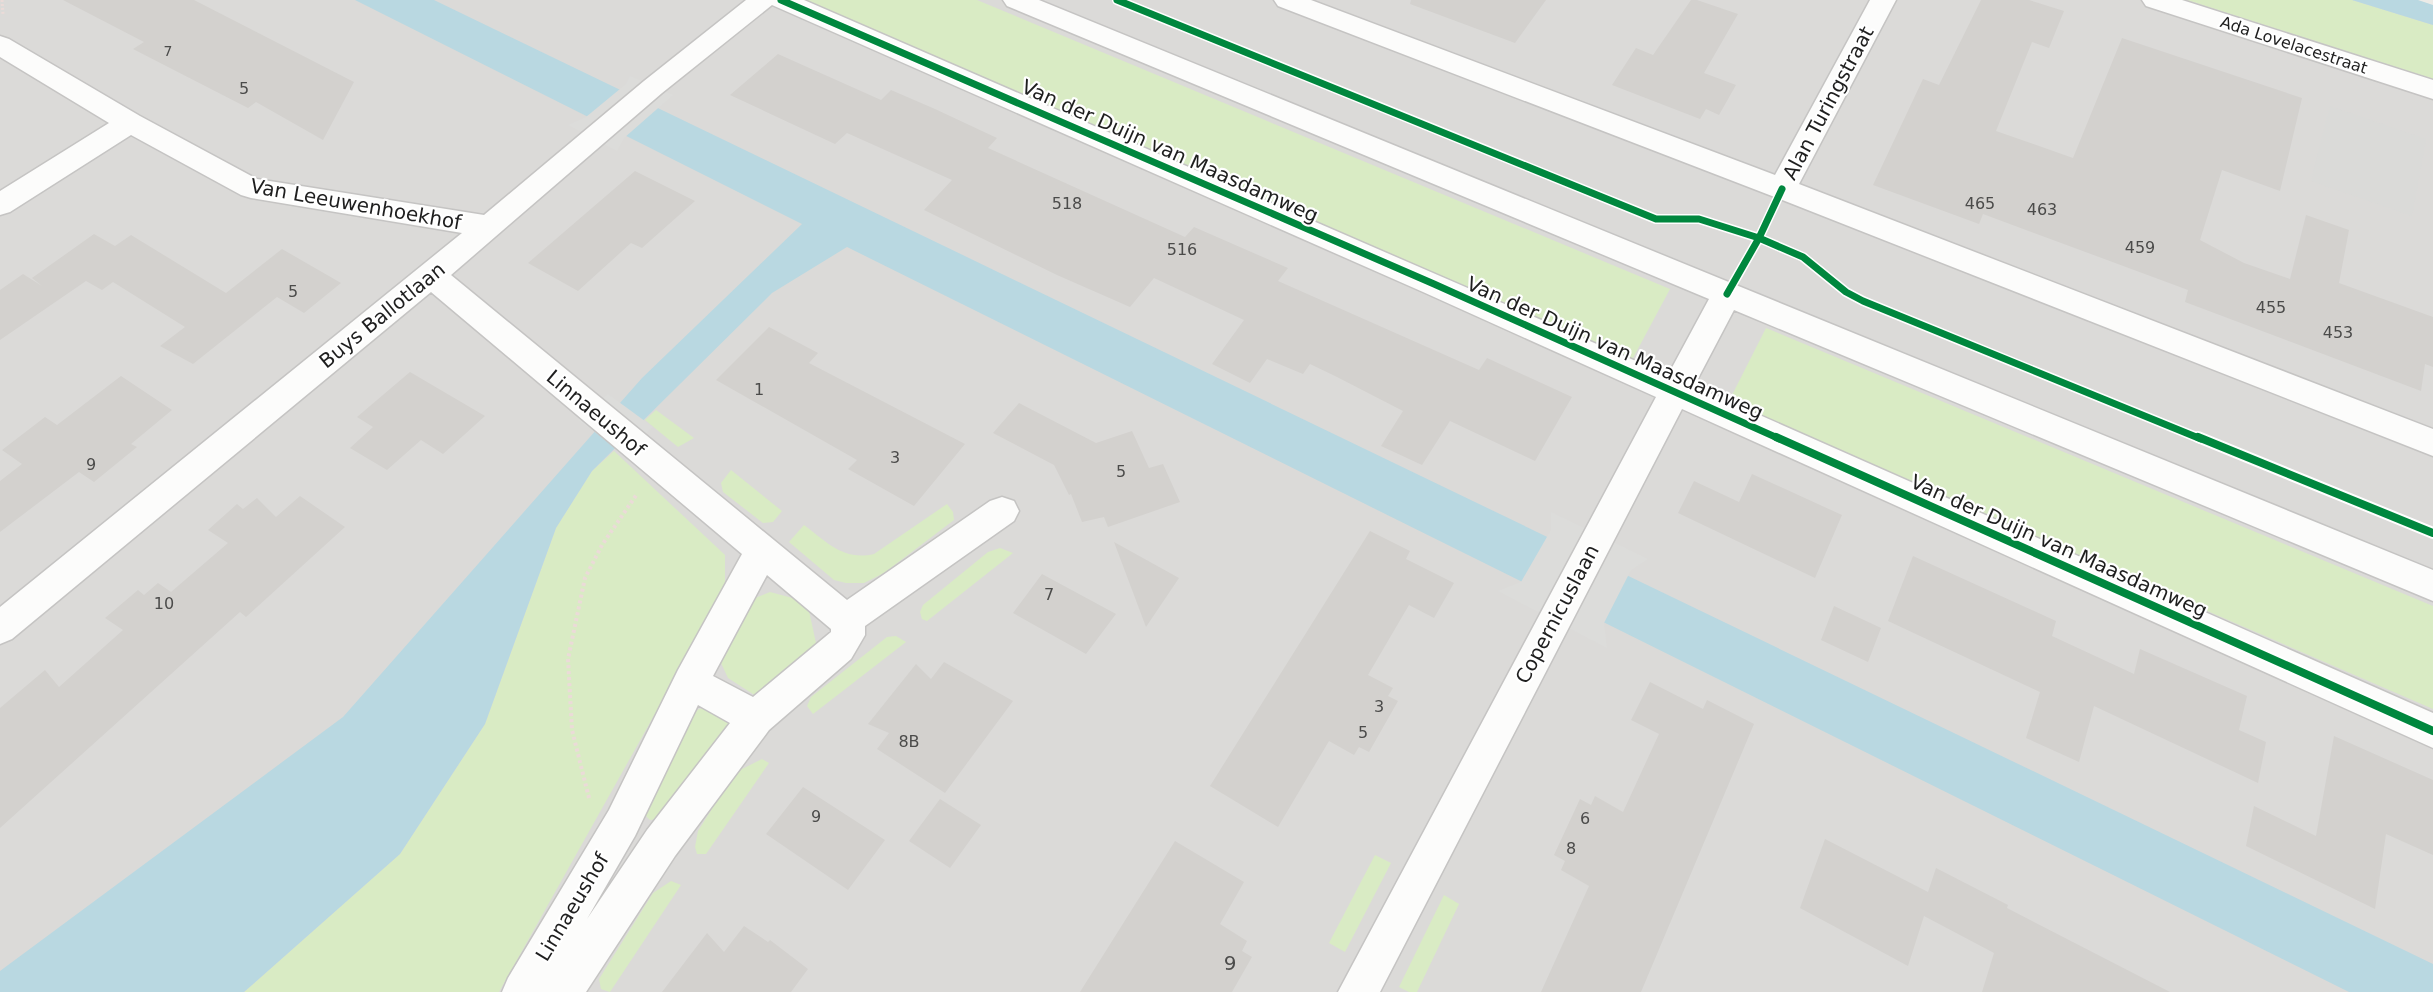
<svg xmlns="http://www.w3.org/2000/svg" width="2433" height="992" font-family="'DejaVu Sans',sans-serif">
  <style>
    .residential { fill: #dbdad8 }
    .religious { fill: #dadad8 }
    .grass { fill: #d9ebc4 }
    .water { fill: #b9d8e1 }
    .pier { fill: #dcdcda }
    .building { fill: #d3d1ce }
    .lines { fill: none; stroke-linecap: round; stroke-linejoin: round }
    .minor-casing { stroke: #c5c4c3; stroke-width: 3 }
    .path-far1 { stroke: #ebdbd8; stroke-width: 3; stroke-dasharray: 2 2; stroke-linecap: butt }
    .path { stroke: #ebdbd8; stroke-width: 4; stroke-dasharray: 3 3; stroke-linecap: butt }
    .minor { fill: #fcfcfb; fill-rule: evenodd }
    .cycleway-far1-casing { stroke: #fff; stroke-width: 10 }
    .cycleway-casing { stroke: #fff; stroke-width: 12 }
    .cycleway-far1 { stroke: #00873e; stroke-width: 7 }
    .cycleway { stroke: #00873e; stroke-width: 8 }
    .labels { text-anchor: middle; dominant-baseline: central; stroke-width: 4.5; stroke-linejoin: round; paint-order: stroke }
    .far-number-label { font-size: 14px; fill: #4b4b4a }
    .far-street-label { font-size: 16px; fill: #1e1e1e; stroke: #fff }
    .number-label { font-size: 16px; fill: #4b4b4a }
    .street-label { font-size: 20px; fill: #1e1e1e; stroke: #fff }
    .near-number-label { font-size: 20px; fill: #4b4b4a }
  </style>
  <rect width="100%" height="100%" fill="#ecebe7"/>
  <path class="residential" d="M0,0H2392L2433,13V992H0Z"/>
  <path class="religious" d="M2330,106L2426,139L2412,216L2311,181Z"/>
  <path class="grass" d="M803,0H977L1670,289L1632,360Z
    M2187,0H2352L2433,25V79Z
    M1766,328L2433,606V709L1728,403Z
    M656,410L694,438L678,447L645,420Z
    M614,451L725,555V589L499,992H244L400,854L485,724L556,528L592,471Z
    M731,470L782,511L773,522L763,523L723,492L721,483Z
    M947,504L953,512L954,520L884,573L864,583H846L834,580L789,542L804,525C827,542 843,561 874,554Z
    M1000,548L1013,553L927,621L922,619L920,612L923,605L988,552Z
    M770,592L800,600L809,611L816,643L812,657L756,696L728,678L721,663L755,598Z
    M896,636L906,642L813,714L807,706L811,697L887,637Z
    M711,707L730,721L729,733L657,819L650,820L645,815L690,717L699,709Z
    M762,759L769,763L706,854H697L695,847L698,831L730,780L738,771Z
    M1375,855L1391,863L1345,952L1329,943Z
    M671,881L681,885L610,992L601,989L599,979L653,893Z
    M1444,895L1459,904L1417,992H1409L1399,987Z"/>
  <path class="water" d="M355,0H434L2433,964V992H2349L847,247L772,293L592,471L556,528L485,724L400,854L244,992H0V971L343,717L642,378L802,224Z
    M2352,0H2418L2433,5V25Z"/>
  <path class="pier" d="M630,76L673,95L624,138L617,151L568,125L586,117L626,84Z
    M608,394L653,427L624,453L578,420Z
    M1551,512L1648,559L1631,570L1604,623L1607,648L1498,591L1521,582L1551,530Z"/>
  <path class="building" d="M63,0H194L354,82L323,140L256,102L248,108L133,49L144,42Z
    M1411,0H1546L1515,43L1410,4Z
    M1691,0H1697L1738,14L1704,73L1736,85L1719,115L1706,109L1700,119L1612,85L1636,48L1653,55Z
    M1981,0H2029L2064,11L2049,48L2032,42L1996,131L2073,158L2122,38L2302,98L2280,191L2222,170L2200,240L2244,263L2290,279L2306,215L2349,230L2339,283L2433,317V367L2425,364L2421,391L2185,302L2188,290L1983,214L1979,224L1873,185L1923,79L1939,85Z
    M778,54L881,100L891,90L935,109L997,138L988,148L1185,237L1194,227L1288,268L1278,281L1479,370L1487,358L1572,397L1535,461L1450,421L1422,465L1381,446L1403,411L1337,377L1310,364L1303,374L1267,359L1250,383L1212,364L1244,320L1154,278L1130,307L1057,275L924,210L952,180L847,133L835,144L730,95Z
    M635,171L695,201L642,248L631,243L578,291L528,263Z
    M94,234L115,246L131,235L226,293L282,249L341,283L304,313L277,297L193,364L160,346L185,327L113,282L102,290L86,281L0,340V290L23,274L42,286L32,278Z
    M769,327L818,353L809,363L965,444L914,506L848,469L857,460L716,380Z
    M410,372L485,416L443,454L421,440L387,470L350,448L373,427L357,417Z
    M121,376L172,410L131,444L137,447L94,482L79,472L0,532V481L22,464L2,450L45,417L57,425Z
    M1019,403L1096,443L1132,431L1149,468L1163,464L1180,502L1108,527L1104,517L1082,522L1071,494L1069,495L1054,465L993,433Z
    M1752,474L1842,515L1815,578L1678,513L1694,481L1739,502Z
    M300,496L345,527L246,617L240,612L0,828V708L45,670L59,687L123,630L105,618L138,590L144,595L158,583L171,592L228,543L208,530L237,504L243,509L257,498L276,517Z
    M1370,531L1410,551L1406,559L1454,583L1434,618L1409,605L1368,675L1393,688L1388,696L1398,701L1369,752L1359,747L1354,755L1329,741L1278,827L1210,786Z
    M1114,542L1179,578L1146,627Z
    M1913,556L2056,621L2052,636L2134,674L2140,649L2247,696L2239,730L2266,742L2258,783L2094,706L2079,762L2026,738L2040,692L1888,621Z
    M1042,574L1116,614L1086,654L1013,613Z
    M1834,606L1881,628L1868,662L1821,640Z
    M944,662L1013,701L945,793L877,749L889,733L868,724L916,664L931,679Z
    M1650,682L1703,709L1707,700L1754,724L1641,992H1541L1589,886L1561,870L1565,861L1554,855L1580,799L1591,805L1595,796L1623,812L1659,734L1631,720Z
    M2334,736L2433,780V855L2386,834L2375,909L2246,846L2254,806L2316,836Z
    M803,787L885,840L848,890L766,834Z
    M940,799L981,825L950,868L909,841Z
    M1825,839L1928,892L1936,868L2008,905L2007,908L2170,992H1982L1994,953L1924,916L1908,966L1800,908Z
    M1175,841L1244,882L1220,924L1247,941L1242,951L1252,957L1232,992H1080Z
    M744,926L768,942L770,940L808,969L791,992H662L707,933L724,952Z"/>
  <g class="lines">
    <defs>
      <path id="minor" d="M746,0H804L1668,375L1709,299L1007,6L1003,0H1039L2433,570V601L1734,310L1694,386L2433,713V748L1682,409L1380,992H1338L1656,397L1423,292L772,5L662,93L451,275L847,600L990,501L1002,497L1014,501L1019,511L1014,521L865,626V635L851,659L769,730L675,856L586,992H502L508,978L609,810L678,670L742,554L431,292L12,639L0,644V607L462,233L251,198L241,195L131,135L10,212L0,215V191L109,123L0,57V36L9,39L140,116L257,179L484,215L644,81ZM767,575L831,629V632L753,697L713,676ZM698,705L730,723L647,830L587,919L635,836Z
        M1274,0H1311L1775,175L1870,0H1896L1799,184L2433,429V456L1772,196L1278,6Z
        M2142,0H2182L2433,80V99L2146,6Z"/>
    </defs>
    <use href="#minor" class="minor-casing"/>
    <path class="path-far1" d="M2,0L3,14"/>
    <path class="path" d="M589,798L572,730L568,659L585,578L602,545L637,494"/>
    <use href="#minor" class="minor"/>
    <defs>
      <path id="cycleway-far1" d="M781,0L1434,284L1780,439
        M1117,0L1656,219H1699L1759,238L1803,257L1846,292L1863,301L2201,439
        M1727,294L1759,238L1782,189"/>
      <path id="cycleway" d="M1776,437L2433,731
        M2198,437L2433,533"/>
    </defs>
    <use href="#cycleway-far1" class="cycleway-far1-casing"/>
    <use href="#cycleway" class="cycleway-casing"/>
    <use href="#cycleway-far1" class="cycleway-far1"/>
    <use href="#cycleway" class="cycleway"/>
  </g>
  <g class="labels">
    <g class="far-number-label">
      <text x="168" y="51">7</text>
    </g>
    <g class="far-street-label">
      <text transform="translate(2294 45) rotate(18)">Ada Lovelacestraat</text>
    </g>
    <g class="number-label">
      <text x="244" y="88">5</text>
      <text x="1067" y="203">518</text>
      <text x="1980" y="203">465</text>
      <text x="2042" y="209">463</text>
      <text x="2140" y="247">459</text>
      <text x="1182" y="249">516</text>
      <text x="293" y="291">5</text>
      <text x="2271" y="307">455</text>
      <text x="2338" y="332">453</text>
      <text x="759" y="389">1</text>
      <text x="895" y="457">3</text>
      <text x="91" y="464">9</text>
      <text x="1121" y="471">5</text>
      <text x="1049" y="594">7</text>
      <text x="164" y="603">10</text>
      <text x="1379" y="706">3</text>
      <text x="1363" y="732">5</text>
      <text x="909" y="741">8B</text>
      <text x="816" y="816">9</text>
      <text x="1585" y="818">6</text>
      <text x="1571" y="848">8</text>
    </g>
    <g class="street-label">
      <text transform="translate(1828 103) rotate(-62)">Alan Turingstraat</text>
      <text transform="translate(1170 151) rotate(24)">Van der Duijn van Maasdamweg</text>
      <text transform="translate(356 204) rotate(10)">Van Leeuwenhoekhof</text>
      <text transform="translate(382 315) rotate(-39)">Buys Ballotlaan</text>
      <text transform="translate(1615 348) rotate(24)">Van der Duijn van Maasdamweg</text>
      <text transform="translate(596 413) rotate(40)">Linnaeushof</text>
      <text transform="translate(2059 546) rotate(24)">Van der Duijn van Maasdamweg</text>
      <text transform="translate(1557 614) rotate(-62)">Copernicuslaan</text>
      <text transform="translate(572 907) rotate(-59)">Linnaeushof</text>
    </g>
    <g class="near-number-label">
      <text x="1230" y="963">9</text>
    </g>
  </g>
</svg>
